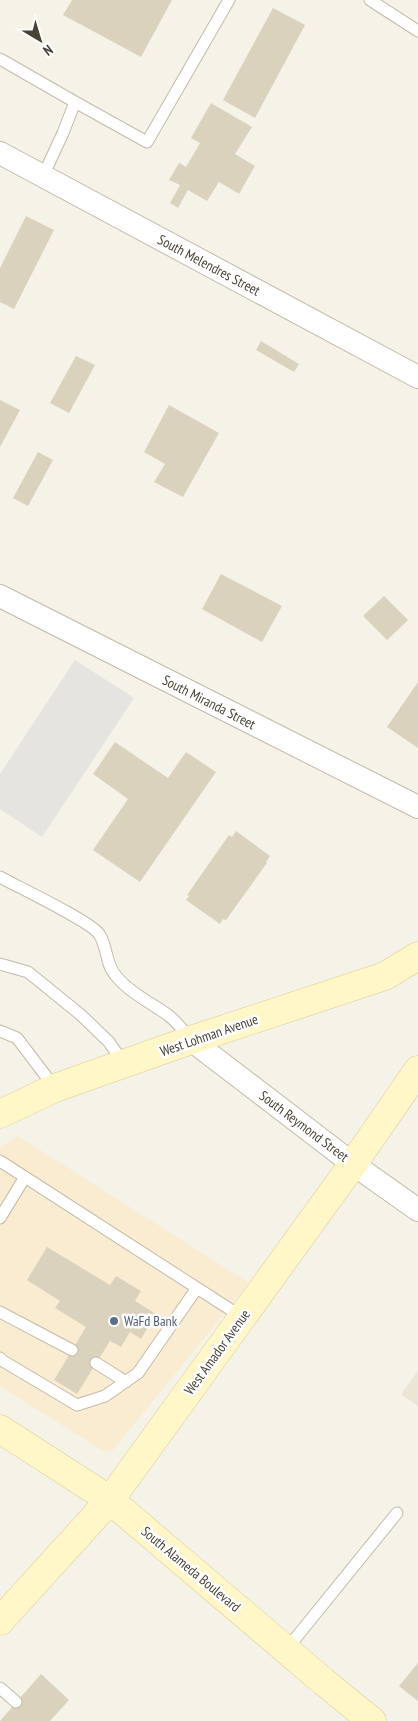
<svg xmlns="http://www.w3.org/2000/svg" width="418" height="1721" font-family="'PT Sans Narrow',sans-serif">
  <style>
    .residential { fill: #eae5d5 }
    .commercial { fill: #f9ecd1 }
    .parking { fill: #e6e4e0 }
    .building { fill: #dbd2be }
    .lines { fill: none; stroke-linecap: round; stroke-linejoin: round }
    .lane-casing { stroke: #c2bba9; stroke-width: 13 }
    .street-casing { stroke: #c2bba9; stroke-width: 24 }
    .secondary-casing { stroke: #d9cd93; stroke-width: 29 }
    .lane { stroke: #fff; stroke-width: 11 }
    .street { stroke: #fff; stroke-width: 22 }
    .secondary { stroke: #fff7c8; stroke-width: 28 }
    .service-dot { fill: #5c6f8a; stroke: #fff; stroke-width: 2 }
    .labels { text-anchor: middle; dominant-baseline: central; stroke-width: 5; stroke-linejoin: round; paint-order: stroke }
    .street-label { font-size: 14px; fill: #494335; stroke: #fff }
    .service-label { font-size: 14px; fill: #4e5e75; stroke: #fff; text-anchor: start }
  </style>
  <rect width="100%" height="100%" fill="#f5f2e7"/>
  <path class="residential" d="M418,1371V1406L401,1394Z"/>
  <path class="commercial" d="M18,1136L249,1283L113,1450L105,1452L0,1386V1147Z"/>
  <path class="parking" d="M75,660L134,698L42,837L0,809V774Z"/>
  <path class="building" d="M72,0H172L141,57L63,15Z
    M273,8L305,25L255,118L223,100Z
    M211,103L252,127L235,154L255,166L239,194L219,182L207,201L188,190L178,208L170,203L180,185L169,180L179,163L186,167L200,143L191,138Z
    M26,216L54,230L14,309L0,302V268Z
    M261,341L299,364L294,372L256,350Z
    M76,356L95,365L69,413L50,403Z
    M0,400L20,410L0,447Z
    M169,405L219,433L183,497L154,482L165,464L144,452Z
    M38,452L53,460L28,506L13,498Z
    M221,574L282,606L262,642L202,609Z
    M384,596L408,620L387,640L363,616Z
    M418,682V748L387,727Z
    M115,742L168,778L186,752L216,772L140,882L93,850L128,799L93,774Z
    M236,831L270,856L266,862L267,863L226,920L223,919L220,924L186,900L189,896L187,895L229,835L232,837Z
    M47,1247L110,1285L116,1276L141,1291L135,1301L156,1314L141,1339L130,1332L121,1347L110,1341L77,1394L54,1380L86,1327L55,1308L60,1301L27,1280Z
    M418,1663V1701L399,1686Z
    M41,1674L69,1700L50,1721H0Z"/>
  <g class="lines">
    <defs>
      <path id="lane" d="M370,0L418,31
        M0,59L75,102L63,133L43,176
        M75,102L147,142L229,0
        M0,877C18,887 90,921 99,934C108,947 105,964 116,976C129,992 151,1003 168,1015C177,1022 184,1031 191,1040
        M0,964L28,972L81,1015L109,1042L124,1064
        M0,1031L17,1038L55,1088
        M0,1161L242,1317
        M0,1218L25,1177
        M0,1312L72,1350
        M0,1358L3,1361L77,1405L105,1396L138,1373L197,1288
        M96,1363L126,1382
        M286,1650L397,1513
        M0,1688L16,1702"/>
      <path id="street" d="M0,153L418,377
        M0,596L418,807
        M191,1040L353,1164L418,1210"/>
      <path id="secondary" d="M0,1114L55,1088L191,1040L385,976L418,956
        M0,1429L110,1500L324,1682L372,1721
        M0,1621L110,1500L353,1164L418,1070"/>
    </defs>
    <use href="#lane" class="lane-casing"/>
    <use href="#street" class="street-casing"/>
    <use href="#secondary" class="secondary-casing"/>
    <use href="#lane" class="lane"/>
    <use href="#street" class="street"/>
    <use href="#secondary" class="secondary"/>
  </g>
  <circle class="service-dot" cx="114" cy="1321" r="5"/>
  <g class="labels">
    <g class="street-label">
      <text transform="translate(209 265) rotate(28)">South Melendres Street</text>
      <text transform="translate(209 702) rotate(27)">South Miranda Street</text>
      <text transform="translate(209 1035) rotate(-19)">West Lohman Avenue</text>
      <text transform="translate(304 1126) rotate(37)">South Reymond Street</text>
      <text transform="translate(217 1352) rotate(-54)">West Amador Avenue</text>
      <text transform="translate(191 1569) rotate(40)">South Alameda Boulevard</text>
    </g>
    <g class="service-label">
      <text x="124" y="1321">WaFd Bank</text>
    </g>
  </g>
  <g transform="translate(40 40) rotate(142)" stroke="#ffffff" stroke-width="4" paint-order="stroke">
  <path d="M0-4L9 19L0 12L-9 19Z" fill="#494335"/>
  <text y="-8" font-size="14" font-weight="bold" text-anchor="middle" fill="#494335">N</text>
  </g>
</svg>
